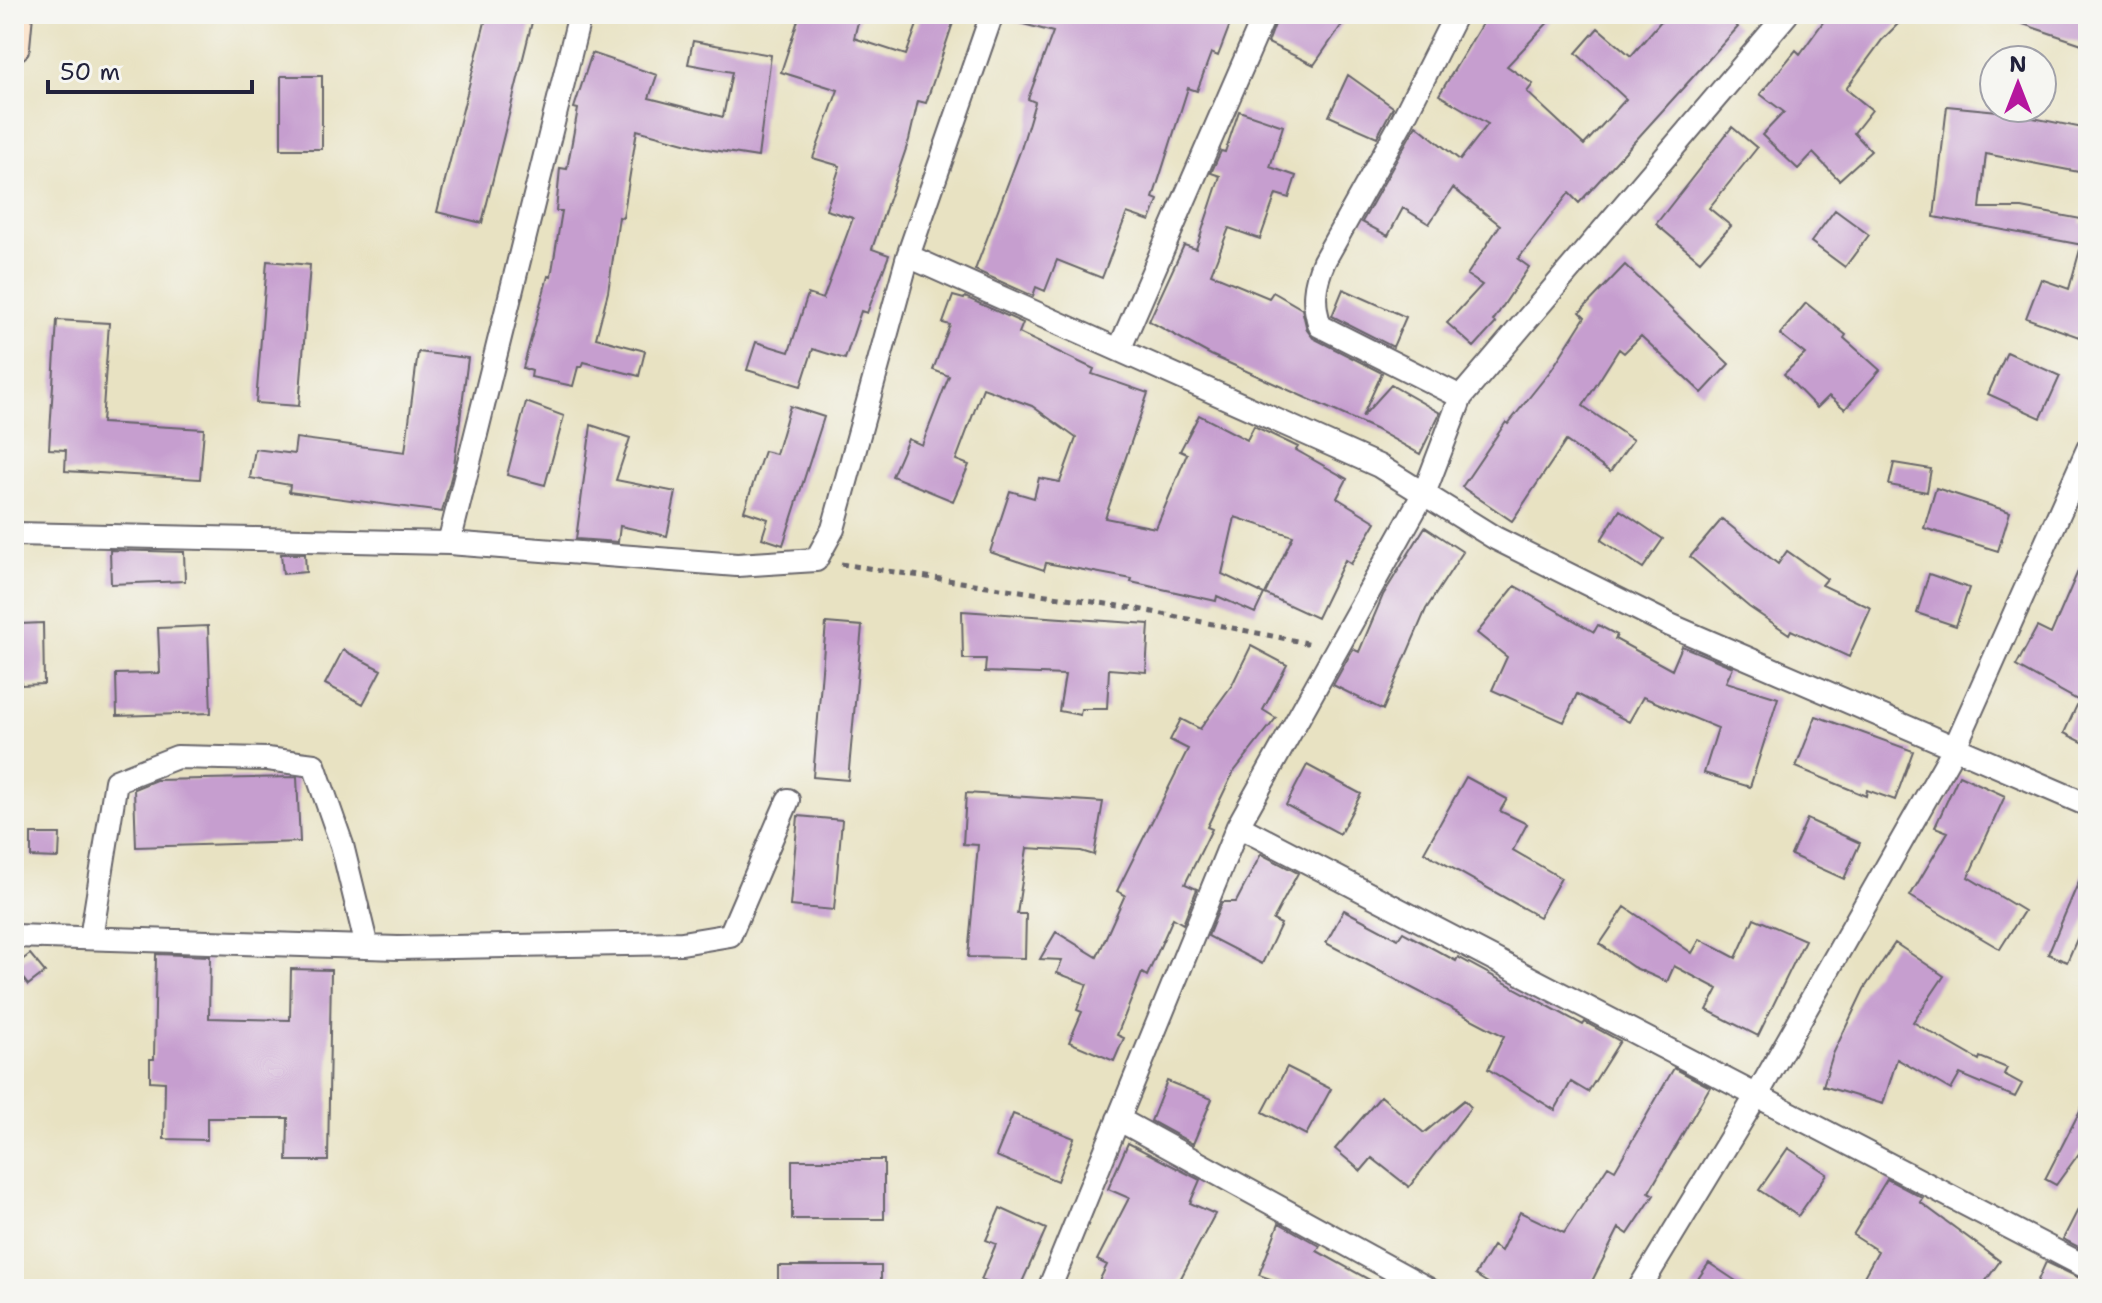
<svg xmlns="http://www.w3.org/2000/svg" width="2102" height="1303" font-family="'Shantell Sans',sans-serif">
  <style>
    .building { fill: #c69ecf }
    .lines { fill: none; stroke-linecap: round; stroke-linejoin: round }
    .street-casing { stroke: #67656a; stroke-width: 26 }
    .secondary-casing { stroke: #67656a; stroke-width: 34 }
    .path { stroke: #67656a; stroke-width: 5; stroke-dasharray: 6 6; stroke-linecap: butt }
    .street { stroke: #fff; stroke-width: 22 }
    .secondary { stroke: #fbe5cf; stroke-width: 30 }
  </style>
  <rect width="100%" height="100%" fill="#f6f6f2"/>
  <filter id="ink" filterUnits="userSpaceOnUse"><feTurbulence type="fractalNoise" baseFrequency=".0125" numOctaves="2"/><feDisplacementMap in="SourceGraphic" scale="16" xChannelSelector="R" yChannelSelector="G"/><feConvolveMatrix kernelMatrix="1 2 1 2 8 2 1 2 1" color-interpolation-filters="sRGB"/></filter>
  <filter id="wash" filterUnits="userSpaceOnUse"><feTurbulence type="fractalNoise" baseFrequency=".006" numOctaves="4" result="noise"/><feDisplacementMap in="SourceGraphic" scale="32" xChannelSelector="R" yChannelSelector="G"/><feGaussianBlur stdDeviation="1.8" result="paint"/><feColorMatrix in="noise" values="0 0 0 0 0 0 0 0 0 0 0 0 0 0 0 0 0 1.4 0 .05"/><feComposite in="paint" operator="in"/></filter>
  <g filter="url(#wash)">
    <rect width="100%" height="100%" fill="#e8e2c2"/>
    <g id="blocks">
      <path class="building" d="M487,14H534L482,223L437,212Z
        M800,14H860L854,38L906,55L921,14H956L926,103L918,101L909,140L872,249L889,255L867,313L861,311L845,359L813,349L801,386L747,370L756,342L789,352L808,294L823,299L853,218L826,210L840,166L813,158L838,90L781,72Z
        M1013,14H1234L1218,56L1211,53L1197,91L1188,88L1153,198L1158,200L1150,221L1127,213L1102,278L1057,260L1045,291L1036,287L1033,296L975,270L1021,149L1035,102L1028,99L1053,32L1012,21Z
        M1279,14H1324L1343,23L1314,65L1268,43Z
        M1488,14H1556L1507,66L1533,84L1527,92L1584,145L1626,99L1576,53L1598,28L1631,56L1667,14H1724L1738,27L1579,203L1569,193L1518,259L1529,267L1493,321L1496,323L1474,347L1447,323L1482,285L1467,275L1500,225L1453,188L1429,224L1403,208L1388,236L1362,222L1416,125L1460,160L1488,124L1439,95Z
        M1829,14H1908L1882,40L1846,89L1872,110L1854,133L1871,151L1839,180L1813,153L1798,169L1762,135L1784,112L1760,94L1796,50L1800,54Z
        M2003,14H2088V46L2005,18Z
        M693,41L771,55L758,157L707,149L637,130L623,218L619,217L608,292L596,338L645,351L639,376L584,362L582,367H578L573,386L531,377L532,371L523,368L548,276L551,277L562,211H556L560,168L567,169L578,109L574,108L592,53L657,75L649,98L723,117L732,72L688,64Z
        M1348,75L1393,107L1377,137L1329,116Z
        M281,76H322V149H281Z
        M1947,106L1998,111L2088,129L2084,173L1986,154L1980,208H2022L2081,219L2080,223L2088,225V246L1934,217Z
        M1239,111L1283,126L1270,167L1296,176L1289,198L1276,194L1260,239L1229,228L1211,274L1269,298L1273,292L1302,309L1307,330L1313,338L1382,373L1362,417L1391,385L1440,413L1420,454L1375,429L1211,355L1149,321L1184,245L1196,249L1220,176L1211,173L1221,151L1225,152Z
        M1732,127L1757,148L1709,208L1731,226L1700,261L1656,224Z
        M1835,210L1869,235L1845,267L1811,242Z
        M2081,246L2088,247V311L2079,337L2026,318L2041,279L2069,289Z
        M267,261L310,265L299,406L256,403Z
        M1625,265L1729,364L1702,393L1641,336L1624,353L1619,349L1583,406L1633,440L1610,472L1566,441L1512,521L1462,487L1506,422L1508,424L1552,369L1585,317L1580,312Z
        M1343,289L1406,317L1393,347L1332,316Z
        M953,296L964,299L965,297L1023,323L1019,333L1094,369L1092,374L1148,393L1105,518L1156,528L1187,454L1180,451L1199,415L1247,440L1254,426L1298,447L1296,450L1347,479L1337,498L1376,522L1351,564L1345,560L1317,618L1265,594L1293,536L1235,517L1222,574L1264,594L1255,613L1217,596L1216,601L1131,582L1132,579L1046,563L1044,570L990,552L1010,491L1034,498L1039,478L1060,482L1076,438L1032,406L983,388L956,460L969,465L953,501L892,476L908,439L922,445L949,376L933,370L950,325L943,323Z
        M1806,303L1846,335L1844,338L1880,370L1845,409L1829,396L1817,408L1784,374L1805,354L1780,334Z
        M57,320L109,323L102,423L204,429L200,479L65,471L66,450L49,449Z
        M418,352L468,358L454,466L442,512L289,492L290,485L250,478L255,449L294,454L296,438L405,452Z
        M2007,352L2060,376L2041,418L1988,394Z
        M526,402L564,416L545,485L507,475Z
        M790,406L824,417L783,545L762,538L768,519L744,511L764,451L776,454Z
        M591,425L630,438L616,480L676,492L667,536L620,526L618,542L576,539Z
        M1894,463L1931,469L1927,492L1889,485Z
        M1936,488L2010,512L1998,551L1924,528Z
        M1620,510L1663,539L1643,568L1601,540Z
        M1722,519L1778,564L1787,551L1827,579L1822,585L1871,608L1849,657L1791,630L1789,634L1749,607L1690,557Z
        M1425,527L1463,552L1426,609L1383,710L1333,685L1353,649L1359,652L1383,595Z
        M2088,548V745L2064,733L2079,701L2016,666L2037,627L2051,634Z
        M110,550L184,552L185,581L111,584Z
        M281,554H305L306,572L283,574Z
        M1929,574L1969,588L1956,626L1917,613Z
        M1515,586L1594,632L1598,625L1617,635L1615,639L1672,670L1682,646L1733,667L1726,682L1778,698L1750,787L1704,773L1718,728L1643,697L1629,722L1577,694L1564,722L1492,690L1507,657L1477,633Z
        M962,611L1149,624L1146,672L1109,669L1107,709H1081L1080,715L1059,711L1065,675L985,672L986,659H963Z
        M43,623L44,684L21,685L20,624Z
        M826,623L862,626L848,780L813,777Z
        M208,626L211,713L117,716L116,674L160,673L158,628Z
        M1251,646L1287,665L1263,710L1276,718L1233,773L1207,827L1212,829L1185,884L1197,889L1183,924L1173,918L1147,976L1142,973L1117,1035L1124,1038L1114,1061L1069,1042L1082,1012L1077,1010L1087,984L1057,973L1062,960L1040,959L1056,932L1097,957L1125,895L1117,891L1188,749L1170,740L1181,719L1200,729L1232,685Z
        M343,650L381,670L363,704L325,684Z
        M1816,716L1913,751L1895,800L1867,790L1866,796L1796,767Z
        M1307,765L1361,794L1340,834L1286,805Z
        M1959,775L2005,796L1968,877L2024,911L2000,949L1910,896L1948,832L1935,827Z
        M297,777L300,842L136,847L134,789L156,780Z
        M1466,777L1507,799L1500,811L1527,824L1513,850L1561,878L1539,917L1424,852Z
        M966,793L1103,802L1094,855L1081,851L1027,848L1017,914H1026L1025,958L968,957L978,845L963,844Z
        M798,816L842,820L834,910L790,906Z
        M1807,819L1860,843L1844,879L1791,855Z
        M31,834H60L59,858L31,857Z
        M1261,854L1298,873L1273,920L1281,924L1262,964L1208,936L1222,902H1236Z
        M2088,860V914L2067,962L2048,954Z
        M1625,907L1692,953L1700,939L1736,958L1754,918L1805,940L1758,1036L1707,1010L1718,989L1674,966L1667,982L1633,967L1600,944Z
        M1344,910L1398,939L1403,932L1456,961L1458,957L1583,1025L1585,1022L1620,1041L1588,1092L1571,1082L1555,1110L1488,1069L1504,1036L1326,943Z
        M1895,943L1944,976L1913,1022L1979,1060L1980,1057L2007,1068L2004,1074L2022,1084L2015,1097L1960,1074L1951,1090L1897,1059L1883,1104L1823,1086L1833,1054L1864,989Z
        M30,954L45,972L28,985L14,966Z
        M156,954L210,956L209,1018L290,1020L291,969L331,970L328,1161H287L288,1118H207V1140L164,1139L165,1082L150,1081V1059H154Z
        M1287,1067L1331,1089L1306,1135L1263,1112Z
        M1674,1068L1710,1087L1649,1192L1654,1195L1628,1234L1619,1228L1588,1289H1498L1475,1275L1493,1246L1501,1251L1520,1212L1564,1233L1608,1166L1615,1170Z
        M1167,1081L1212,1099L1193,1144L1151,1121Z
        M2088,1095V1141L2056,1185L2045,1179Z
        M1381,1096L1424,1133L1464,1100L1471,1107L1409,1187L1372,1158L1361,1171L1335,1149Z
        M1013,1114L1074,1138L1057,1181L996,1156Z
        M1128,1143L1200,1180L1190,1203L1215,1214L1175,1289H1095L1107,1265L1097,1260L1129,1198L1108,1189Z
        M1788,1148L1827,1174L1798,1216L1759,1190Z
        M792,1160H884V1219H792Z
        M1887,1179L1923,1198L1920,1202L2000,1261L1980,1289H1857L1878,1251L1853,1235Z
        M2088,1190V1252L2063,1239Z
        M1000,1208L1046,1229L1019,1289H1002L981,1280L996,1244L986,1240Z
        M1279,1223L1320,1246L1317,1251L1386,1289H1299L1259,1275Z
        M2046,1262L2088,1282V1289H2034Z
        M1709,1263L1748,1289H1691Z
        M778,1266H881V1289H778Z"/>
    </g>
  </g>
  <g filter="url(#ink)">
    <use href="#blocks" fill-opacity="0" stroke="#67656a" stroke-width="2"/>
    <g class="lines">
      <defs>
        <path id="street" d="M1456,14L1400,125L1324,261C1314,284 1312,302 1320,326L1461,397
          M908,256L1379,466L1495,538L1670,625L2088,805
          M1119,350L1265,14
          M14,534L449,543L737,565L816,560L833,529L908,256L992,14
          M449,543L580,14
          M1238,826L2088,1268
          M14,936L398,948L682,943L730,935L788,800
          M91,938L116,781L177,757L267,759L314,765L342,845L367,947
          M1118,1119L1428,1289
          M1049,1289L1238,826L1425,491L1461,397L1787,14
          M1639,1289L1757,1095L1955,747L2088,449"/>
        <path id="secondary" d="M14,46L17,14"/>
      </defs>
      <use href="#street" class="street-casing"/>
      <use href="#secondary" class="secondary-casing"/>
      <path class="path" d="M841,564L1133,608L1312,644"/>
      <use href="#street" class="street"/>
      <use href="#secondary" class="secondary"/>
    </g>
  </g>
  <rect width="2102" height="1303" fill="none" stroke="#f6f6f2" stroke-width="48"/>
  <g transform="translate(2018 84)"><circle r="38" fill="#f6f6f2" stroke="#a1a1a9" stroke-width="2"/>
  <path d="M0-6L14 30L0 20L-14 30Z" fill="#b5179e"/>
  <text y="-12" font-size="22" font-weight="bold" text-anchor="middle" fill="#22223b">N</text>
  </g>
  <path d="M48 80v12h204v-12" fill="none" stroke="#22223b" stroke-width="4"/>
  <text x="60" y="80" font-size="24" fill="#22223b" stroke="#f6f6f2" stroke-width="6" paint-order="stroke">50 m</text>
</svg>
